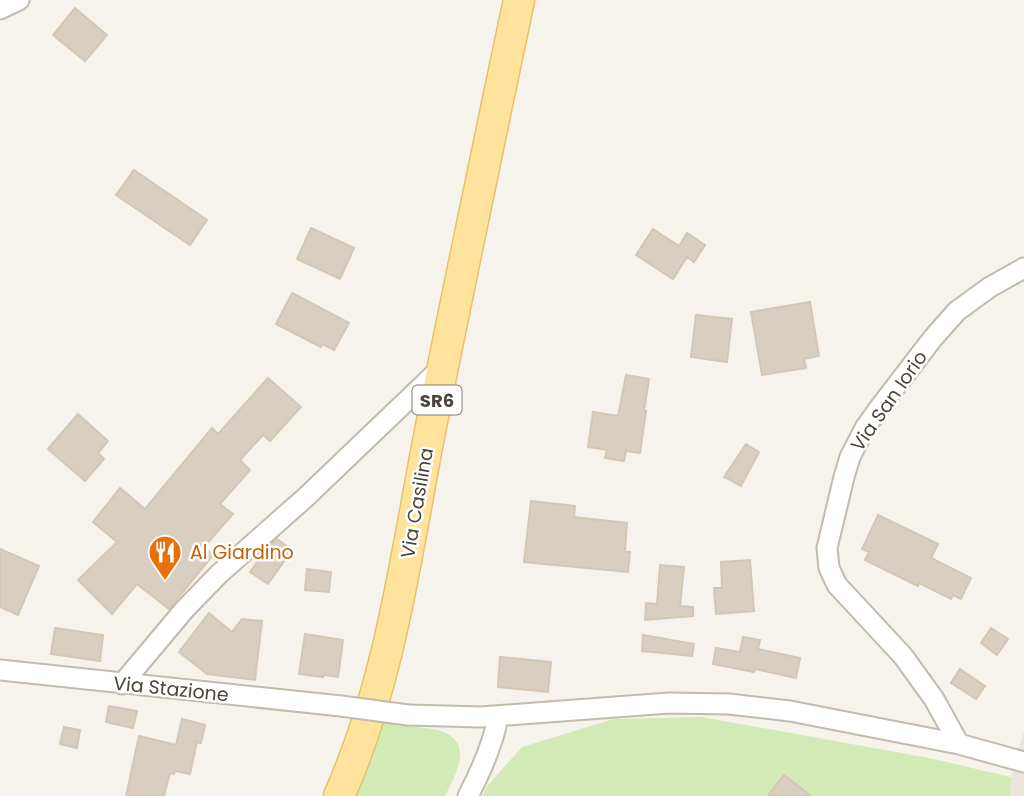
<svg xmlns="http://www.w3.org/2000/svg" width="1024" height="796" font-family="Poppins,sans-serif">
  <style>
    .residential { fill: #eae5da }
    .green { fill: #d2eab5 }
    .building { fill: #d8cfc1; stroke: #d3c7b4; stroke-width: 2 }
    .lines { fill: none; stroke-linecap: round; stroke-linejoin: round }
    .minor-casing { stroke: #c2bbae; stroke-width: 23 }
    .primary-casing { stroke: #e6c16a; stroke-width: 33 }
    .minor { stroke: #fff; stroke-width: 19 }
    .primary { stroke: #ffe39c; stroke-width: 30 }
    .minor-bridge-casing { stroke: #c2bbae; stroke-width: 23; stroke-linecap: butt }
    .minor-bridge { stroke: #fff; stroke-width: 19 }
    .labels { text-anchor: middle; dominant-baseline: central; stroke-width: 5; stroke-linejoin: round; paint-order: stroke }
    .shield { fill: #fff; stroke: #817c74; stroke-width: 2 }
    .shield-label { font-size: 18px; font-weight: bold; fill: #4b4439 }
    .street-label { font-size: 19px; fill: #4b4439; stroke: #fff }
    .food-label { font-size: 19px; fill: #c56008; stroke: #fff; text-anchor: start }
  </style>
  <rect width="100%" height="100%" fill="#f6f3ec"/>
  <path class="residential" d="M1024,731V796H1010L1011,777Z"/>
  <path class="green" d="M702,717L929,758L1011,777L1010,796H482L488,785L522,747L614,719Z
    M377,722L433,729C476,738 458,770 445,796H348Z"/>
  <path class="building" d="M75,8L107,35L85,61L53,35Z
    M134,170L207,220L190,245L116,195Z
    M311,228L354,248L340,279L297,259Z
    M653,229L679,246L687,233L705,245L694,262L687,257L673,279L636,255Z
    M292,293L349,323L334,350L322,344L321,347L276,324Z
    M810,302L819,356L804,359L806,368L762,375L751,312Z
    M696,315L732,319L727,362L691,357Z
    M626,375L649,379L644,411H646L640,453L626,451L624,461L605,458L607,450L588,447L593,412L618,416Z
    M268,378L301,407L270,441L263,435L240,460L250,470L220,504L233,514L204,547L213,555L169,609L137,584L112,614L78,580L117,542L93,522L120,488L145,509L212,428L218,434Z
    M78,414L108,441L98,453L104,459L85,481L48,449Z
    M746,444L759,452L741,486L724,477Z
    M531,501L575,506L574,517L627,523L625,552H630L628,572L524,562Z
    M878,515L938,544L931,558L971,578L961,599L953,595L951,599L919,583L918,586L865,560L869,552L862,549Z
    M277,539L292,550L268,584L250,572L268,547Z
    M0,549L39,566L18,615L0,607Z
    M750,560L754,611L716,614L714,588H722L721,562Z
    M660,565L684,567L680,606L693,607V616L645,620L646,603L657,604Z
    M307,569L331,572L329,592L305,590Z
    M209,613L232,632L242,619L262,621L255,680L207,674L179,652Z
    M55,628L103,635L100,661L51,654Z
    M991,628L1008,639L997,655L981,643Z
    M305,634L343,640L338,677L323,675V677L299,674Z
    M643,635L694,644L692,656L642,651Z
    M743,637L760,640L758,649L800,658L796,678L755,669L754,672L713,664L716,648L740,652Z
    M500,657L551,662L548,692L498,687Z
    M960,669L985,686L976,699L951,683Z
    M109,706L137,711L133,728L106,722Z
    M182,719L205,725L201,743L197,742L190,774L175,771L174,774L170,773L164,796H126L139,736L176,745Z
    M64,727L80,730L77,748L60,744Z
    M784,775L811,796H768Z"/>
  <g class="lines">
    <defs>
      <path id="minor" d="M0,9L19,0
        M0,670L341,706
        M122,684L185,609L219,574L306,497L443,366
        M408,715L481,717L669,703L729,704L790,711L959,744L1024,762
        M959,744L934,699L903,656L837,585L829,568L827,548L844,477L850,457L865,428L880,407L933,338L957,311L990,287L1024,268
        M468,796C481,771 493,745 498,717"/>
      <path id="primary" d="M339,796C389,684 405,562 428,442C457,294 488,147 519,0"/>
    </defs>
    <use href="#minor" class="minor-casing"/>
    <use href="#primary" class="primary-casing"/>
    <use href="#minor" class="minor"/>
    <use href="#primary" class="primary"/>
    <defs>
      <path id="minor-bridge" d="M341,706L408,715"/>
    </defs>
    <use href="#minor-bridge" class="minor-bridge-casing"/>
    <use href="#minor-bridge" class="minor-bridge"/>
  </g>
  <defs>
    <symbol id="restaurant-pin" viewBox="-11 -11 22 30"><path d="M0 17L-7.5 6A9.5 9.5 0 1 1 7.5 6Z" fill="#e8710a" stroke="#fff"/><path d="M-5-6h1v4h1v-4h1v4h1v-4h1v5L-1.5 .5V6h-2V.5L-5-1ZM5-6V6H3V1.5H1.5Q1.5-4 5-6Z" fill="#fff"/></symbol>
  </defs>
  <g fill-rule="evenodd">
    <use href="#restaurant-pin" x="146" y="533" width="38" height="52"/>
  </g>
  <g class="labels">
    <rect class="shield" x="412.5" y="385.5" width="49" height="29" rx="5"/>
    <g class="shield-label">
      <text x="437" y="400">SR6</text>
    </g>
    <g class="street-label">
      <text transform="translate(889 401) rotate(-55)">Via San Iorio</text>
      <text transform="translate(417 503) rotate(-80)">Via Casilina</text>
      <text transform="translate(171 689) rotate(6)">Via Stazione</text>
    </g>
    <g class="food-label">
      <text x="190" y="552">Al Giardino</text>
    </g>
  </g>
</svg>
